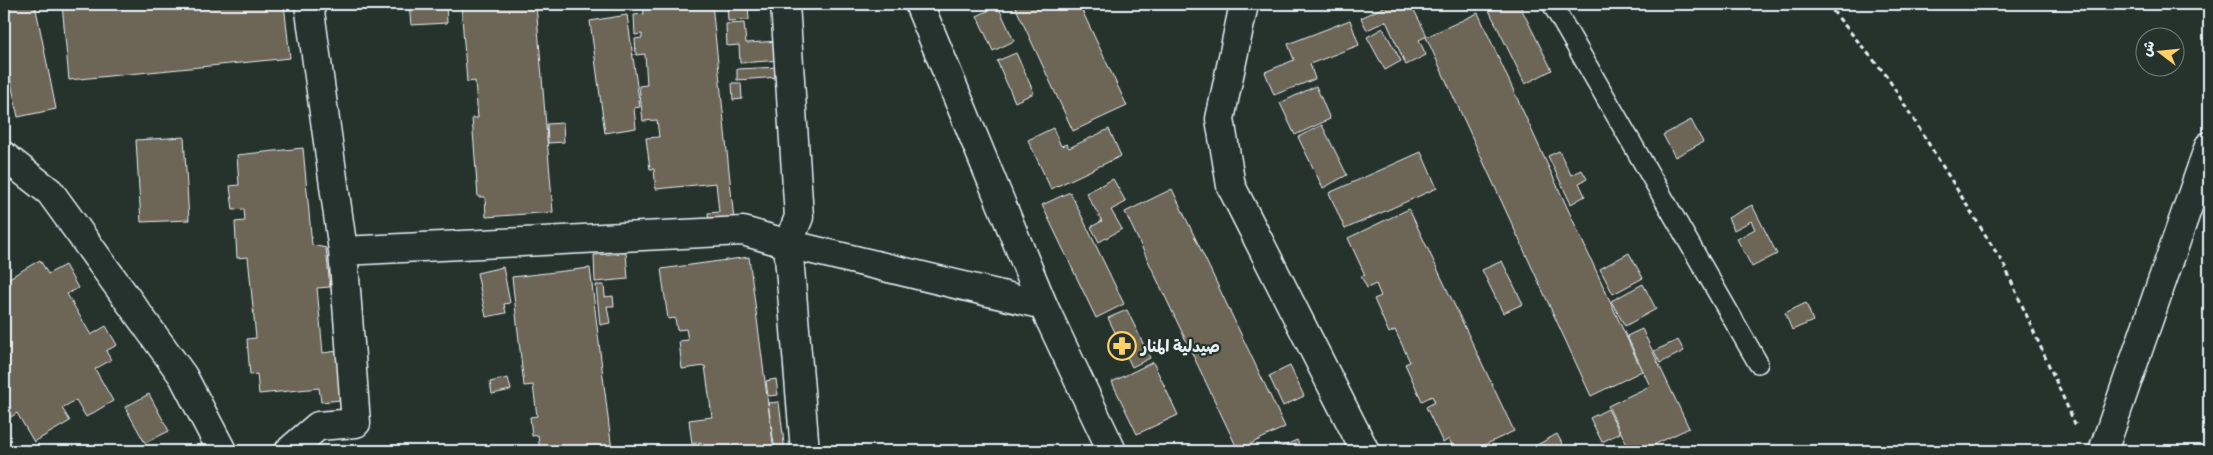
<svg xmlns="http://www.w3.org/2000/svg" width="2213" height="455" font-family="Itim,'Playpen Sans Arabic',sans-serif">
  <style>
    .building { fill: #6d6556; stroke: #e8f1f8 }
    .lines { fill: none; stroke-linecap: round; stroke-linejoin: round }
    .service-casing { stroke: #e8f1f8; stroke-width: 22 }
    .minor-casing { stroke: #e8f1f8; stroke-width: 31 }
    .tertiary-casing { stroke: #e8f1f8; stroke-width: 31 }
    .path { stroke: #e8f1f8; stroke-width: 3; stroke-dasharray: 5 4; stroke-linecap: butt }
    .service { stroke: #26332d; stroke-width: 19 }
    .minor { stroke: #26332d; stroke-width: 28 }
    .tertiary { stroke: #26332d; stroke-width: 28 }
    .labels { text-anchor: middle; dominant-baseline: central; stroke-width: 4.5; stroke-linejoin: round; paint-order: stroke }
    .poi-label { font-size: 16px; font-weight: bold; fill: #e8f1f8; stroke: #26332d; text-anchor: start }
  </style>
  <rect width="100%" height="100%" fill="#26332d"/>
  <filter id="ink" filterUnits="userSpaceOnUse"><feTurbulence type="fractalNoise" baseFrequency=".02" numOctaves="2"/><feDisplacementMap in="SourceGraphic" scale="10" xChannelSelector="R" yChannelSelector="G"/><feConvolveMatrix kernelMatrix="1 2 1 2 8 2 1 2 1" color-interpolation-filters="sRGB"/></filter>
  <g filter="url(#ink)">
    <path class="building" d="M4,4H35L56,109L18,117L4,47Z
      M62,4H284L290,58L69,80Z
      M409,4H446L447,23L411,25Z
      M461,4H536L553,212L486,217L485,197H478L472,118H478L475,81L467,82Z
      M632,4H712L734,220L709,222L708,213L719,212L716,183L656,189L654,169H650L646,138L659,137L657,120L643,121L639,86L647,85L645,54L636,55L635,39L642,38V34L635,35L634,15L644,14L643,6L632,7Z
      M727,4H748L749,20L728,21Z
      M1014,4H1079L1127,106L1073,131Z
      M1390,4H1411L1427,36L1419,40L1426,55L1406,65L1386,21L1367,30L1361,18Z
      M1486,4H1519L1552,70L1525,84Z
      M998,6L1014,41L993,51L977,16Z
      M1478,13L1642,371L1591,396L1426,37Z
      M627,15L640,107L634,108L636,128L605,133L590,21Z
      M1350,20L1359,45L1310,64L1315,79L1274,95L1265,72L1294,60L1288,44Z
      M744,23L746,43L780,41L781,60L740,63L739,45L727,46L726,24Z
      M1383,28L1401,61L1385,70L1367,37Z
      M1016,53L1034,93L1015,102L997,61Z
      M779,67V77L737,80V69Z
      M732,83H741L742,99L733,100Z
      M1316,86L1330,119L1295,135L1280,103Z
      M1691,120L1703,142L1675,157L1663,135Z
      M563,123L564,142L548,143L547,124Z
      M1322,125L1347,175L1323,188L1298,137Z
      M1053,128L1061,146L1067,144L1069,148L1109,129L1121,156L1051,189L1028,140Z
      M184,137L189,220L141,222L136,140Z
      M303,148L312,245L326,248L330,287L317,288L323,353L346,350L351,399L321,402L319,388L259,394L257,374L250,375L247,339L256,338L248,257L237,258L235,222L245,221L244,209L233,210L230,186L239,185L237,155Z
      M1559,151L1571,175L1582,170L1587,179L1579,183L1585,196L1571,204L1548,156Z
      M1421,152L1437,188L1345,229L1329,193Z
      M1113,179L1126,202L1111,210L1122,229L1099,242L1091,227L1102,221L1086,193Z
      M1172,189L1285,427L1238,450L1125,212Z
      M1070,192L1124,304L1096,318L1042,205Z
      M1752,205L1777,254L1752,267L1737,239L1755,229L1751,221L1734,230L1728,218Z
      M1409,209L1514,431L1472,451H1455L1449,439L1443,443L1426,407L1435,402L1432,396L1422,401L1405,364L1410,362L1395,330L1389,333L1374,299L1381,296L1376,284L1367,288L1361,276L1365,275L1348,238Z
      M626,253L628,279L595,282L594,255Z
      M1629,253L1643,278L1613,294L1600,269Z
      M749,257L774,451H702L701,442L692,444L689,420L712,417L705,366L682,369L679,341L688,340L686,329L677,330L675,318L668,319L661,269Z
      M40,260L48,274L65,265L78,288L67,294L91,335L106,326L117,345L106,351L111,360L95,369L113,401L86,417L76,400L62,408L70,421L34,442L17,413L5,421L4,419V281Z
      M1502,261L1523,304L1503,313L1482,270Z
      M503,267L510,303L504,304L506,313L486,317L477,273Z
      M590,268L612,451H540L538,435L532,436L530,417L537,416L533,385L524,386L512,277Z
      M1643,284L1656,309L1625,326L1611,301Z
      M596,285H604L605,297L613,296L614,306H607L610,323L600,325Z
      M1806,303L1813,321L1792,330L1785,313Z
      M1127,310L1150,358L1132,367L1108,318Z
      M1642,329L1689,428L1641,451H1630L1608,406L1650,386L1627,336Z
      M1678,340L1684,351L1660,363L1654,351Z
      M1153,362L1178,415L1137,434L1112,382Z
      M1290,366L1304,396L1283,406L1269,376Z
      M508,378L511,390L492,394L490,382Z
      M776,379L778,395L768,396L766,381Z
      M149,394L169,431L145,443L125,407Z
      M779,402L785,451H775L768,403Z
      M1608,409L1620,433L1602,442L1590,418Z
      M1557,434L1566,451H1526Z
      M1297,440L1302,451H1272Z"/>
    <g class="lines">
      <defs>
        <path id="service" d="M1552,4L1758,363"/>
        <path id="minor" d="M785,4L799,217L788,244L805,451
          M1244,4L1220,119L1231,186L1365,451
          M4,156L50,192L183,376L222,451
          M343,251L743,231L788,244L1043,305
          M289,451L318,426L356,423L343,251L309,4
          M2103,451L2209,146"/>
        <path id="tertiary" d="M919,4L1043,305L1112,451"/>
      </defs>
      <use href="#service" class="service-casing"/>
      <use href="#minor" class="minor-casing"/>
      <use href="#tertiary" class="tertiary-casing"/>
      <path class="path" d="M1827,4L1886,75L2004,265L2076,426"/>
      <use href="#service" class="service"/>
      <use href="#minor" class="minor"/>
      <use href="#tertiary" class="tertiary"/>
    </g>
  </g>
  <defs>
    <symbol id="pharmacy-ring" viewBox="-11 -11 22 22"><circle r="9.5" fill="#26332d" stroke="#ffd166" stroke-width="1.5"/><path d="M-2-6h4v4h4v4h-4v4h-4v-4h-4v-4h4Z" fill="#ffd166"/></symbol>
  </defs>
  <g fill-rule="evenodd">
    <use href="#pharmacy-ring" x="1106" y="330" width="32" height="32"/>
  </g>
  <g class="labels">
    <g class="poi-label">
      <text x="1141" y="346">صيدلية المنار</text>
    </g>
  </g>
  <rect width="2213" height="455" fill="none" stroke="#26332d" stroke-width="20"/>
  <rect x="10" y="10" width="2193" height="435" fill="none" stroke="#e8f1f8" stroke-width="2" filter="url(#ink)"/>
  <g transform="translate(2160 52) rotate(286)"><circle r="24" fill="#26332d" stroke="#747f7e"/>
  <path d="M0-4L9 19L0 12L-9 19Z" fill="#ffd166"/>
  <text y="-8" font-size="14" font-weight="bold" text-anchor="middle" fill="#e8f1f8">ش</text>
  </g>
</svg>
